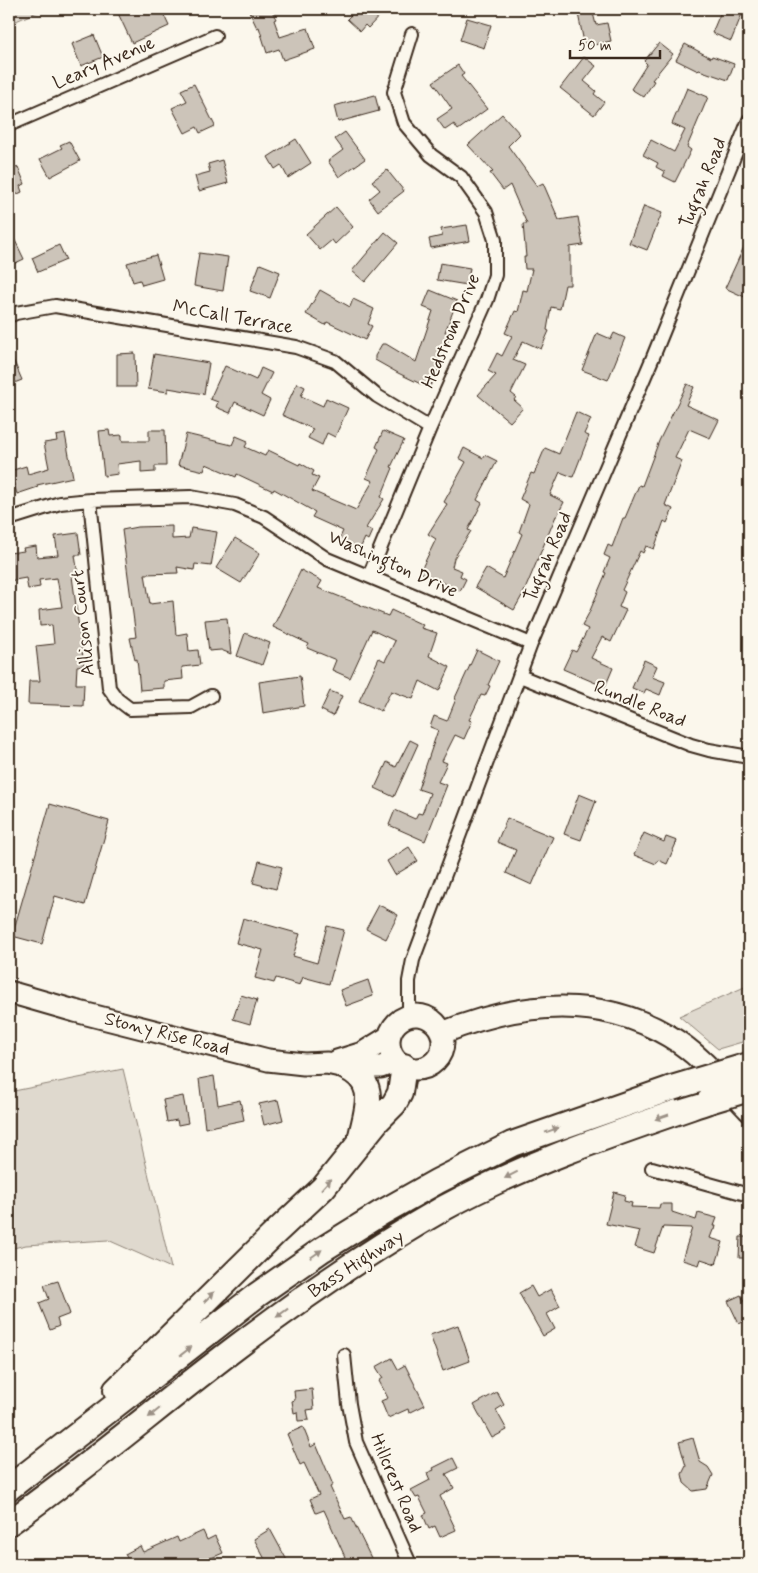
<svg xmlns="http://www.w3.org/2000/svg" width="758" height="1573" font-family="Mynerve,sans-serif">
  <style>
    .green { fill: #dfd9ce; stroke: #8d8276 }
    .building { fill: #ccc4b9; stroke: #3b2a1e }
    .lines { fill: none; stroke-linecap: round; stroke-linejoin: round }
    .minor-casing { stroke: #3b2a1e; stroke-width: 16 }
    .primary-casing { stroke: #3b2a1e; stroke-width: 25 }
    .motorway-casing { stroke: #3b2a1e; stroke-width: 28 }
    .minor { stroke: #fbf7ec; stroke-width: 12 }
    .primary { stroke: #fbf7ec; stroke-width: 21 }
    .motorway { stroke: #fbf7ec; stroke-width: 24 }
    .motorway-bridge-casing { stroke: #3b2a1e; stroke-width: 28; stroke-linecap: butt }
    .motorway-bridge { stroke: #fbf7ec; stroke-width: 24 }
    .oneway { fill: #9b9085 }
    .labels { text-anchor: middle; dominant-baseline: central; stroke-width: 4; stroke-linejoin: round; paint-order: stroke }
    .street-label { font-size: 19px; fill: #3b2a1e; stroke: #fbf7ec }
  </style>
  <rect width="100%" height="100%" fill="#fbf7ec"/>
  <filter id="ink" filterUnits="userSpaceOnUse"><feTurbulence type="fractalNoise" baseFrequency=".02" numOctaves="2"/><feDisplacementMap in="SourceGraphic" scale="10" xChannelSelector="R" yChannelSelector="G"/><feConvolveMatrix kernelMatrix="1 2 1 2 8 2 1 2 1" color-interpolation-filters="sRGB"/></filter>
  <g filter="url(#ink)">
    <path class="green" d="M9,9H44L9,24Z
      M749,985V1040L718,1049L679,1016Z
      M123,1069L171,1268L108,1240L26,1245L9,1249V1092Z"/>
    <path class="building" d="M116,9H161L169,26L132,43Z
      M248,9H271L276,19L274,20L280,37L308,28L315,49L283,60L279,49L267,53L259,27L257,28Z
      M357,9H386L368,28L365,25L360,31L347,19Z
      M577,9H592L596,25L607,23L611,41L585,47Z
      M722,9H744L731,41L712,33Z
      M467,18L491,25L484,48L460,40Z
      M94,35L103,57L81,66L72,44Z
      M659,43L673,54L652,80L654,81L644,97L631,89L647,64L644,61Z
      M685,44L711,58L712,56L734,64L728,80L699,70L698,71L676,60Z
      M584,57L596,66L584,81L596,91L594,94L604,102L594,115L560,88Z
      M458,65L464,74L461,76L487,109L458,130L454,124L445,130L437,119L452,109L433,82Z
      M194,84L215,126L200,133L197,127L185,133L172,108L187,101L181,90Z
      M687,88L708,97L687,147L691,150L675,182L663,176L665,172L656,167L658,163L643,155L651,140L674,152L685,130L672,124Z
      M375,95L379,111L338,122L334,106Z
      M502,114L520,134L508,146L537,186L543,183L559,220L578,217L583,245L570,247V285H565L560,309L551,307L547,330L549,331L541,349L523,341L513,360L525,365L511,393L516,397L514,400L523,408L510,422L478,395L496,375L488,371L497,353L502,356L512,336L505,333L515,311L518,312L523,290L527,291L532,269H525L524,257H526L523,224H527L510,185L503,190L490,173L493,172L468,145Z
      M345,132L365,159L339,177L328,161L343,150L335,139Z
      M296,139L311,163L288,178L281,165L275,169L268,157Z
      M69,141L80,161L50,177L40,159L62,148L60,145Z
      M222,160L228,183L199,191L195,176L210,172L208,164Z
      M18,167L25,184L20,186L22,192L9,198V171Z
      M387,170L404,191L378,211L369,199L380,190L372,181Z
      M644,206L662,213L647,250L629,243Z
      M336,207L353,227L335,244L332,240L320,250L306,234Z
      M467,225L470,241L431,248L429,239L442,236L441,229Z
      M9,228L24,259L9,266Z
      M385,232L398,243L365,282L352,271Z
      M749,236V299L725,288Z
      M59,245L66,260L38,272L32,258Z
      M199,253L228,257L223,291L194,286Z
      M156,255L163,279L142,285L140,280L133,282L127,263Z
      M440,263L470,268L467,285L437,280Z
      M260,264L280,272L270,298L250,291Z
      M320,290L350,307L353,299L374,309L368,324L372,326L365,340L327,322L325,325L306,314Z
      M430,290L457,301L445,332L450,334L447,344L444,343L436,367L439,368L429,388L398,373L375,360V356L382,344H386L416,362L433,311L423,307Z
      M597,333L611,339L614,333L625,338L608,380L582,370Z
      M9,350L22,380L9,385Z
      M135,353L136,387H117V354Z
      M154,354L209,363L204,394L168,388V392L148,389Z
      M225,366L256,380L261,368L272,373L261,395L270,400L263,415L235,402L230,413L216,407L218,402L210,399Z
      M297,383L305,387L301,396L323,406L326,398L348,408L335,437L327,433L322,445L308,438L313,429L282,415Z
      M687,384L694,387L686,405L719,420L710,438L689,429L675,458L682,461L665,505L673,509L667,523L664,521L654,549L646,546L643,553L640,551L622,590L625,592L619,607L626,610L611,642L602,637L591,658L613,668L605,687L563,669L572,650L576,652L588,629L582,626L589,613L606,573L604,572L610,558L604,555L608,545L612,547L623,518H625L639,485L642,486L659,441Z
      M576,412L591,419L584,434L589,436L573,477L560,472L550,495L564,502L557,516H556L524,592L514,610L475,587L486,568L503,578L522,534L519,532L529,504L520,499L531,473L534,474L545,448L559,454Z
      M109,430L110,436L122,435V441H149V430H165L166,466H155V472L141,473V461L117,464L118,474L104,476L99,431Z
      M383,431L404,440L391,467L393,468L381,497L384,499L366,528L372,531L368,540L365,538L359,551L338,542L343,531L312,517L315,512L274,489L273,491L237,474L236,477L206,464L204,471L178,465L186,434L232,445L236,436L248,441L245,447L265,456L268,450L299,465L300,463L314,471L312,475L319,478L312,491L356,510L373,481L366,478L379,449L376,447Z
      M65,434L73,477L37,485L38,487L17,494L10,471L26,466L28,474L49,468L44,443L57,441L56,436Z
      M464,448L483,458L485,455L497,461L477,500L482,503L468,530L471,531L454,558L452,567L462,571L460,576L466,579L460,591L420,572L436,539L428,534L447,504L444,502L466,462L459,458Z
      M172,526V539L189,538L191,528L217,532L211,566L195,564L194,570L177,567L178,573L145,574L150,604L173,601L176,635L187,633L189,651L198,650L200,665L182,667L183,679L164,681V688L140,690L137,659L135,660L130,638L136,637L122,530L137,527Z
      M78,533L81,555H75L78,575L72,576L84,665L77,666L76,684H84L83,706L28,704L29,681H40L36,646L54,644L52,625L40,626L39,610L62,607L57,578L39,580L40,587L28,589L26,578L9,581V553L24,551L23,548L36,546L37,557L58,555L55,536Z
      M235,538L260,553L241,583L216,568Z
      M301,570L322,581L318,588L388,616L391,610L423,625L421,628L437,633L429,656L450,667L439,691L420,681L413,699L391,691L381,711L359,701L379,658L385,661L395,641L372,630L350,678L332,670L336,660L307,648L309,644L273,627Z
      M227,618L231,654L221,650L209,651L205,620Z
      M245,633L270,643L262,665L237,656Z
      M477,650L499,661L488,685L490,686L485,696L481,695L469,720L472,721L464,739L455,735L442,761L447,763L438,782L447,785L425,841L389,825L395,810L415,819L418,813L422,814L430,793L418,789L438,730L430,727L434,716L447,721L456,699L455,698Z
      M644,660L657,666L652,677L665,682L660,695L646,689L644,693L632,688Z
      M300,676L304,706L263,713L259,682Z
      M330,691L342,696L333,716L321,710Z
      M410,740L418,744L394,797L375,788L387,762L396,767Z
      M579,794L596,801L581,840L564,834Z
      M50,804L109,821L85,905L55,896L42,944L12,936Z
      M507,818L553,837L532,885L506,873L516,850L497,842Z
      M644,833L664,842L666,837L677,841L667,864L658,860L656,864L634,855Z
      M409,847L418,861L395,875L387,861Z
      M259,861L282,867L276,889L253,883Z
      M379,905L398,915L386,939L366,929Z
      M243,918L300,934L293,956L317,963L327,926L344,930L329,984L303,977L300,985L276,978L274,983L255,978L263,950L236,943Z
      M368,980L373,996L346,1006L340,990Z
      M241,995L257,1000L250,1024L233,1019Z
      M214,1076L218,1105L240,1100L244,1120L205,1128L199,1079Z
      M183,1096L188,1123L178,1125L177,1120L167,1122L163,1100Z
      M278,1100L283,1120L264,1125L259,1104Z
      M614,1192L625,1195L624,1201L632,1203L631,1207L659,1208L660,1204H672V1212L696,1220L698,1213L717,1218L714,1226H716L715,1230H713L710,1238L723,1242L716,1264L701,1259L699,1265L682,1260L692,1228L663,1227L654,1253L635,1247L640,1231L606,1224Z
      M740,1237H749V1258H739Z
      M58,1281L70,1314L57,1319L59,1326L50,1330L39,1303L49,1299L44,1285Z
      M531,1286L537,1297L551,1289L560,1306L547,1314L555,1329L543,1336L519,1293Z
      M741,1295L749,1312V1319L739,1324L728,1301Z
      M458,1325L470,1361L443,1371L430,1335Z
      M392,1358L398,1369L405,1365L425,1405L409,1413L408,1409L388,1418L381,1401L388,1398L379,1381L383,1378L376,1367Z
      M312,1389L314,1409L307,1410L309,1420L298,1421L297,1412L294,1413L292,1401L295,1400L294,1391Z
      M497,1392L504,1405L496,1410L507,1430L492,1438L474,1405Z
      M303,1427L311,1447L316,1444L333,1485L330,1487L345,1519L351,1517L374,1564H328L345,1557L324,1510L316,1513L310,1499L319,1495L304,1463L300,1465L287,1434Z
      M693,1438L700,1462L708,1467L713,1475L707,1489L693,1491L684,1483L682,1474L686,1466L679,1442Z
      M453,1458L458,1468L446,1474L454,1488L440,1496L456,1530L440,1537L435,1526L429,1529L423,1515L427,1513L419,1497L416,1498L411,1490L430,1480L427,1473L434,1470L433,1468Z
      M270,1529L289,1564H274L272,1561L267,1563L254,1539Z
      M203,1531L207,1540L215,1536L223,1553L197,1564H130L125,1554L140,1546L143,1552L177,1537L179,1542Z"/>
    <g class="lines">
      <defs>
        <path id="minor" d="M9,125L215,36
          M9,316L16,313L55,306L296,347L335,361L377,396L430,428
          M90,500L109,688L117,699L130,709L191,707L211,696
          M9,519L60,503L90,500L191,497L235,505L264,517L327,559L531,644
          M369,576L430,428L487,300L495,275V240L486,212L461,177L431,155L404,123L394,92L412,34
          M520,676L691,745L709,750L749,757
          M409,1015V981L413,960L531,644L653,357L749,120
          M652,1168L749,1195
          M344,1355L349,1404L356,1442L410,1564"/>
        <path id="primary" d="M9,992L75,1011L268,1060L304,1064L327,1063L345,1067H381L397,1061
          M389 1042a27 27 0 1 1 54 0a27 27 0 1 1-54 0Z
          M442,1033C516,1003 597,993 669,1036C700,1054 724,1084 749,1110
          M337,1061L363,1053L389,1037"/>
        <path id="motorway" d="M345,1067C379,1082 367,1108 361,1136
          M116,1390L276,1232L323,1188L378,1120L394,1104L400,1093L404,1066
          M9,1488L257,1295L323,1249L381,1213L438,1181L512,1144L672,1088
          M9,1523C88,1467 161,1404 238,1346C304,1296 372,1249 444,1208C528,1162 619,1132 709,1101"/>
      </defs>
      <use href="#minor" class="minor-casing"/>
      <use href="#primary" class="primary-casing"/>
      <use href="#motorway" class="motorway-casing"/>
      <use href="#minor" class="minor"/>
      <use href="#primary" class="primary"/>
      <use href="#motorway" class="motorway"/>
      <defs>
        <path id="motorway-bridge" d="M672,1088L749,1065
          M709,1101L749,1089"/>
      </defs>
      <use href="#motorway-bridge" class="motorway-bridge-casing"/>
      <use href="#motorway-bridge" class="motorway-bridge"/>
    </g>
    <defs><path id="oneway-solid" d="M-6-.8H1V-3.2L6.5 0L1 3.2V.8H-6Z" transform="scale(1.25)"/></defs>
    <g class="oneway">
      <use href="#oneway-solid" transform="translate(662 1117) rotate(161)"/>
      <use href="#oneway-solid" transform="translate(552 1130) rotate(-20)"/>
      <use href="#oneway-solid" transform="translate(511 1175) rotate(153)"/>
      <use href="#oneway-solid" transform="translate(326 1184) rotate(-48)"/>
      <use href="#oneway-solid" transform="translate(316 1254) rotate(-35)"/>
      <use href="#oneway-solid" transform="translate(209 1297) rotate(-45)"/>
      <use href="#oneway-solid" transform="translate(282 1313) rotate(144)"/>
      <use href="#oneway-solid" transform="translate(186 1351) rotate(-38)"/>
      <use href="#oneway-solid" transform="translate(154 1413) rotate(141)"/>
    </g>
  </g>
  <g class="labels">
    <g class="street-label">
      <text transform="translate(104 63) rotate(-23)">Leary Avenue</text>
      <text transform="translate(703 183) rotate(-68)">Tugrah Road</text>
      <text transform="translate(233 317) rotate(10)">McCall Terrace</text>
      <text transform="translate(451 331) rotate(-67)">Hedstrom Drive</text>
      <text transform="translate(548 557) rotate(-67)">Tugrah Road</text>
      <text transform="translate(393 564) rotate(24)">Washington Drive</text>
      <text transform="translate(83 623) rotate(-96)">Allison Court</text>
      <text transform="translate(640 704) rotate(22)">Rundle Road</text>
      <text transform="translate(167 1034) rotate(14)">Stony Rise Road</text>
      <text transform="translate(356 1264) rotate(-33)">Bass Highway</text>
      <text transform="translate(396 1483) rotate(67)">Hillcrest Road</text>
    </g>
  </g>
  <rect width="758" height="1573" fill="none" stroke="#fbf7ec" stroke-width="30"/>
  <rect x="15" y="15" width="728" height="1543" fill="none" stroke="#3b2a1e" stroke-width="2" filter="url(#ink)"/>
  <path d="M570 50v8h90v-8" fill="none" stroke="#3b2a1e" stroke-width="2.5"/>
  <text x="578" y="50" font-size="15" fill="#3b2a1e" stroke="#fbf7ec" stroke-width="4" paint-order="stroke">50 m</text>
</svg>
